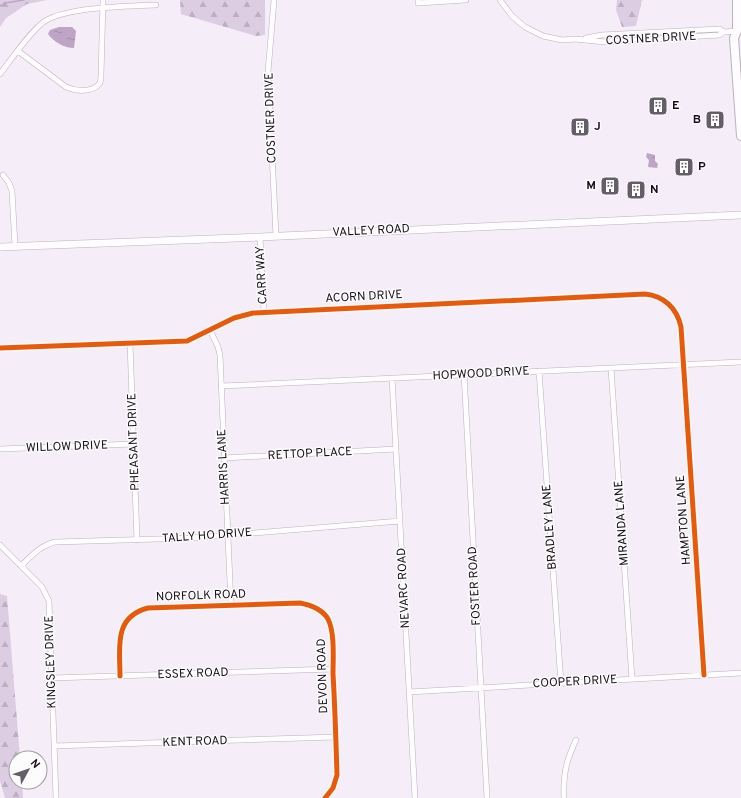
<svg xmlns="http://www.w3.org/2000/svg" width="741" height="798" font-family="Overpass,sans-serif">
  <style>
    .forest { fill: url(#forest-firs) }
    .water { fill: url(#water-ripples) }
    .lines { fill: none; stroke-linecap: round; stroke-linejoin: round }
    .stream { stroke: #bfa5c5; stroke-width: 1.5 }
    .minor-casing { stroke: #bab2bc; stroke-width: 6 }
    .tertiary-casing { stroke: #bab2bc; stroke-width: 8 }
    .primary-casing { stroke: #bab2bc; stroke-width: 10 }
    .minor { stroke: #fefcfe; stroke-width: 5 }
    .tertiary { stroke: #fefcfe; stroke-width: 7 }
    .primary { stroke: #fefcfe; stroke-width: 8 }
    .cycleway-casing { stroke: #fcfcfc; stroke-width: 8 }
    .cycleway { stroke: #e8590c; stroke-width: 5 }
    .labels { text-anchor: middle; dominant-baseline: central; stroke-width: 3; stroke-linejoin: round; paint-order: stroke }
    .street-label { font-size: 12px; fill: #18101a; stroke: #fcfcfc }
    .poi-label { font-size: 12px; font-weight: bold; fill: #18101a; stroke: #fcfcfc; text-anchor: start }
  </style>
  <defs>
    <pattern id="forest-firs" width="22" height="20" patternUnits="userSpaceOnUse"><rect width="22" height="20" fill="#ddcde2"/><path d="M5 1l3.5 6h-7zM16 11l3.5 6h-7z" fill="#bdafc1"/></pattern>
    <pattern id="water-ripples" width="26" height="14" patternUnits="userSpaceOnUse"><rect width="26" height="14" fill="#bfa5c5"/><path d="M2 4q2-2 4 0t4 0M15 11q2-2 4 0t4 0" fill="none" stroke="#a38da9"/></pattern>
  </defs>
  <rect width="100%" height="100%" fill="#f5edf7"/>
  <path class="forest" d="M0,0H47L27,4L6,18L0,27Z
    M180,0H265V35L256,36L181,14Z
    M617,0H642L636,26L622,27L616,10Z
    M0,594L7,596L20,758H16V782H22L23,798H5L0,781Z"/>
  <path class="water" d="M59,27H72L76,31L74,48C64,48 54,42 48,34L50,30Z
    M647,153L655,155V161L658,164L657,168L648,167L649,160L646,157Z"/>
  <g class="lines">
    <path class="stream" d="M0,6L5,3L24,0"/>
    <defs>
      <path id="minor" d="M274,0L268,72L276,236
        M418,0V3L466,0
        M500,0L512,16L525,27L543,36L562,40L575,39L605,42L719,35L724,32
        M586,38L602,35L720,29L724,32L737,31
        M18,51L66,87C75,91 92,93 99,84C101,82 101,78 101,75L103,0
        M0,74C11,60 31,30 45,21C67,7 129,6 156,5
        M3,175L9,183L12,191L15,246
        M260,237L264,312
        M210,330L218,347L220,355L231,605
        M130,343L137,540
        M0,348L187,341L234,318L253,313L645,294C664,296 677,308 681,327L704,675
        M611,368L632,679
        M539,371L561,683
        M464,374L487,798
        M392,378L415,798
        M221,386L741,362
        M0,449L134,444
        M224,458L396,449
        M0,545L42,587L49,601L56,798
        M21,566C32,555 40,546 55,542L192,538L400,521
        M120,676C120,648 113,617 148,608L300,603C311,605 322,609 328,619C335,633 333,658 333,674C335,707 336,741 337,775L333,788L325,798
        M52,678L333,669
        M409,692L741,673
        M54,746L336,737
        M564,798C563,775 566,761 576,740"/>
      <path id="tertiary" d="M0,247L260,237L741,215"/>
      <path id="primary" d="M737,0V31L734,38L741,136"/>
    </defs>
    <use href="#minor" class="minor-casing"/>
    <use href="#tertiary" class="tertiary-casing"/>
    <use href="#primary" class="primary-casing"/>
    <use href="#minor" class="minor"/>
    <use href="#tertiary" class="tertiary"/>
    <use href="#primary" class="primary"/>
    <defs>
      <path id="cycleway" d="M0,348L187,341L234,318L253,313L645,294C664,296 677,308 681,327L704,675
        M120,676C120,648 113,617 148,608L300,603C311,605 322,609 328,619C335,633 333,658 333,674C335,707 336,741 337,775L333,788L325,798"/>
    </defs>
    <use href="#cycleway" class="cycleway-casing"/>
    <use href="#cycleway" class="cycleway"/>
  </g>
  <defs>
    <symbol id="building-square" viewBox="-11 -11 22 22"><rect x="-9" y="-9" width="18" height="18" rx="4" fill="#655d67" stroke="#fcfcfc"/><path d="M-4-6H4V6H1V3H-1V6H-4ZM-2.5-4.3h1.7v1.8h-1.7ZM.8-4.3h1.7v1.8H.8ZM-2.5-1h1.7V.8h-1.7ZM.8-1h1.7V.8H.8Z" fill="#fff"/></symbol>
  </defs>
  <g fill-rule="evenodd">
    <use href="#building-square" x="647" y="95" width="22" height="22"/>
    <use href="#building-square" x="704" y="109" width="22" height="22"/>
    <use href="#building-square" x="569" y="116" width="22" height="22"/>
    <use href="#building-square" x="673" y="156" width="22" height="22"/>
    <use href="#building-square" x="599" y="175" width="22" height="22"/>
    <use href="#building-square" x="625" y="179" width="22" height="22"/>
  </g>
  <g class="labels">
    <g class="street-label">
      <text transform="translate(651 39) rotate(-3)">COSTNER DRIVE</text>
      <text transform="translate(271 118) rotate(-92)">COSTNER DRIVE</text>
      <text transform="translate(371 231) rotate(-3)">VALLEY ROAD</text>
      <text transform="translate(262 275) rotate(-93)">CARR WAY</text>
      <text transform="translate(364 297) rotate(-3)">ACORN DRIVE</text>
      <text transform="translate(481 374) rotate(-3)">HOPWOOD DRIVE</text>
      <text transform="translate(134 442) rotate(-92)">PHEASANT DRIVE</text>
      <text transform="translate(67 447) rotate(-2)">WILLOW DRIVE</text>
      <text transform="translate(310 454) rotate(-3)">RETTOP PLACE</text>
      <text transform="translate(224 467) rotate(-93)">HARRIS LANE</text>
      <text transform="translate(684 520) rotate(-94)">HAMPTON LANE</text>
      <text transform="translate(622 523) rotate(-94)">MIRANDA LANE</text>
      <text transform="translate(550 527) rotate(-94)">BRADLEY LANE</text>
      <text transform="translate(207 536) rotate(-4)">TALLY HO DRIVE</text>
      <text transform="translate(475 586) rotate(-93)">FOSTER ROAD</text>
      <text transform="translate(404 588) rotate(-93)">NEVARC ROAD</text>
      <text transform="translate(201 596) rotate(-2)">NORFOLK ROAD</text>
      <text transform="translate(51 662) rotate(-92)">KINGSLEY DRIVE</text>
      <text transform="translate(193 674) rotate(-2)">ESSEX ROAD</text>
      <text transform="translate(323 676) rotate(-92)">DEVON ROAD</text>
      <text transform="translate(575 682) rotate(-3)">COOPER DRIVE</text>
      <text transform="translate(195 742) rotate(-2)">KENT ROAD</text>
    </g>
    <g class="poi-label">
      <text x="672" y="106">E</text>
      <text x="701" y="120" text-anchor="end">B</text>
      <text x="594" y="127">J</text>
      <text x="698" y="167">P</text>
      <text x="596" y="186" text-anchor="end">M</text>
      <text x="650" y="190">N</text>
    </g>
  </g>
  <g transform="translate(28 770) rotate(50)"><circle r="19" fill="#fcfcfc" stroke="#a19ea2"/>
  <path d="M0-3L7 15L0 10L-7 15Z" fill="#655d67"/>
  <text y="-6" font-size="11" font-weight="bold" text-anchor="middle" fill="#18101a">N</text>
  </g>
</svg>
